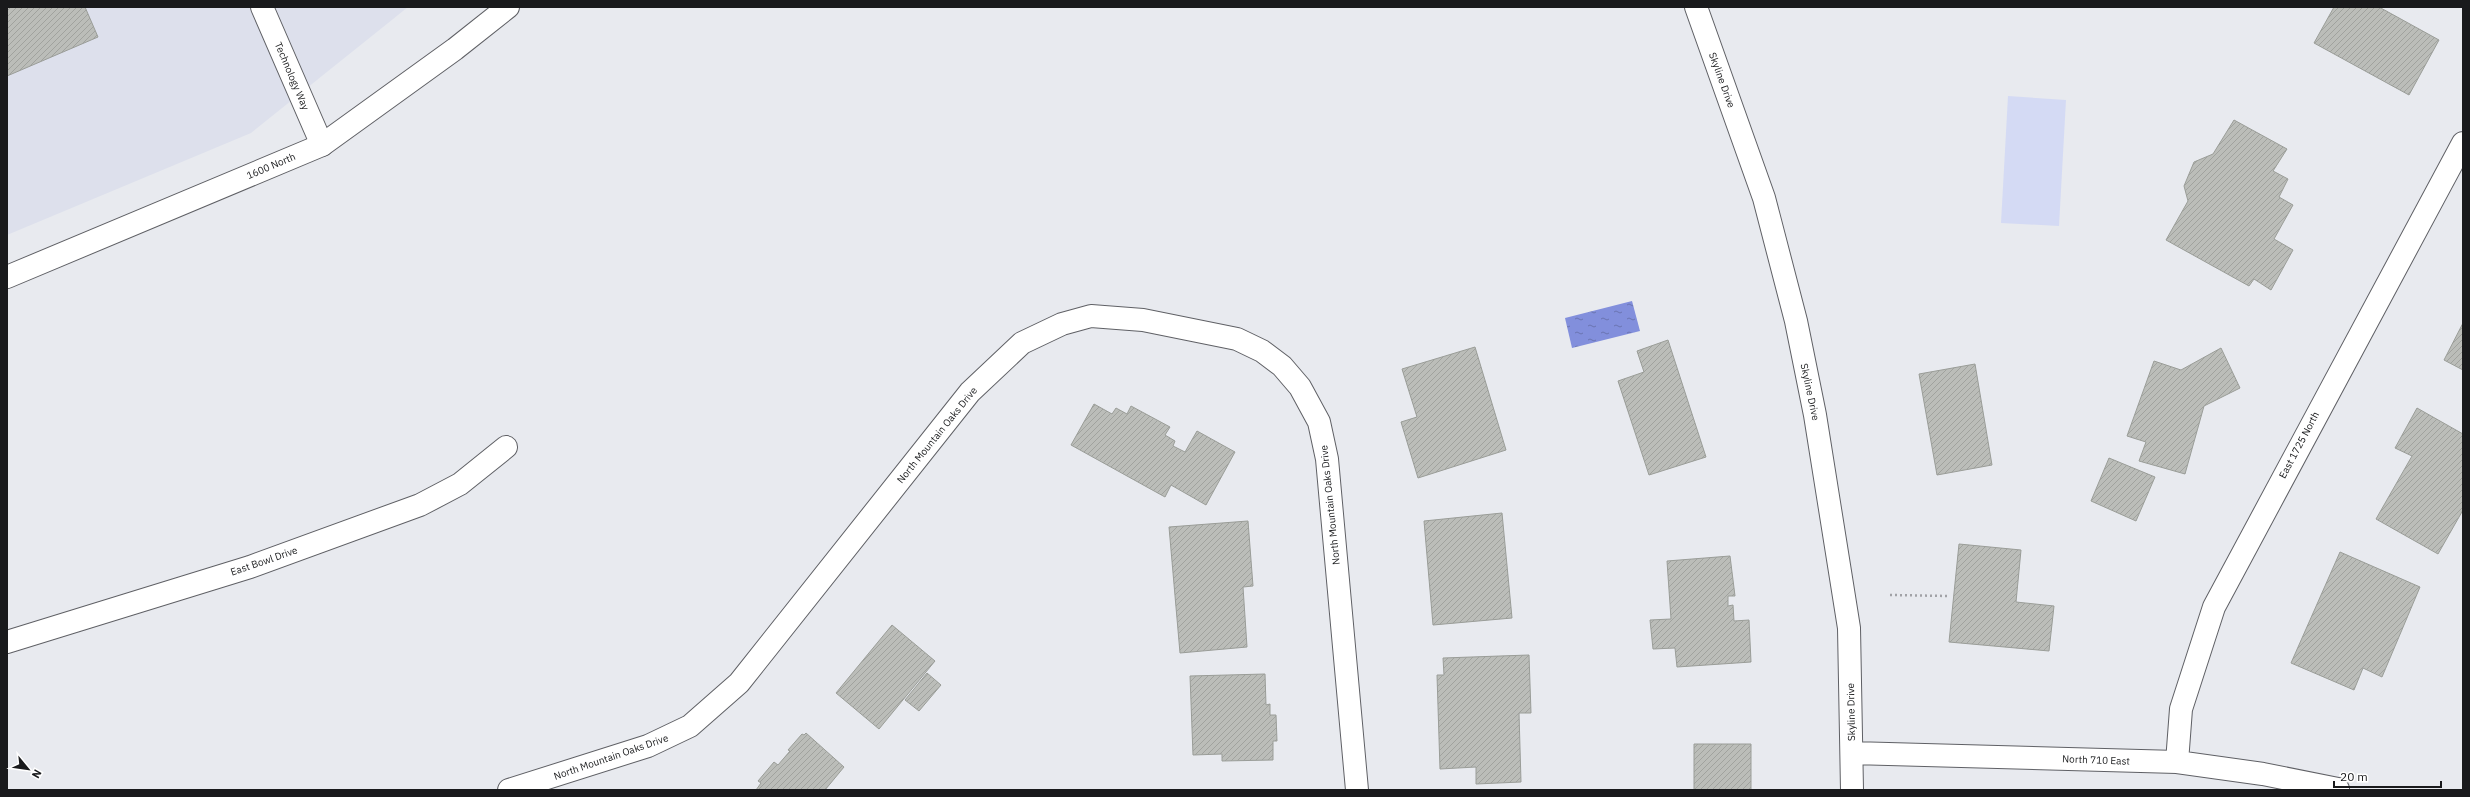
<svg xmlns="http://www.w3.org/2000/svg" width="2470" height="797" font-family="'IBM Plex Sans',sans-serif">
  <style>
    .built { fill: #dde0ec }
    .grass { fill: #d4daf4 }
    .water { fill: url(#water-ripples) }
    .building { fill: url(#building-hatch); stroke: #9a9d98 }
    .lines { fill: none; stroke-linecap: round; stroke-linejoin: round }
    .minor-casing { stroke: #5f6065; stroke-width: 24 }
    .major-casing { stroke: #5f6065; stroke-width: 24 }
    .path { stroke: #a1a2a6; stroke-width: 2.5; stroke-dasharray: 2 3; stroke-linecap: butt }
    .minor { stroke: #fff; stroke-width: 22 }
    .major { stroke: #fff; stroke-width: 22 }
    .labels { text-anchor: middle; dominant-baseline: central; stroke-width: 4; stroke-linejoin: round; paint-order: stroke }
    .street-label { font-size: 10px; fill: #191a1c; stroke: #fff }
  </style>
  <defs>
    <pattern id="water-ripples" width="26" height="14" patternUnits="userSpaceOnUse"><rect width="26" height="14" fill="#828fdc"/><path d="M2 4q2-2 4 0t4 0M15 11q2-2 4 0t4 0" fill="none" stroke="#6a74b2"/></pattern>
    <pattern id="building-hatch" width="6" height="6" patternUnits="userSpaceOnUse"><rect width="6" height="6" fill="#bbbdb9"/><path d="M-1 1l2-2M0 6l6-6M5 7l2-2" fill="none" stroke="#a0a29e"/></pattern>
  </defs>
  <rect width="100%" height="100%" fill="#e8eaef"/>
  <path class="built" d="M7,7H408L251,133L7,235Z"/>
  <path class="grass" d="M2008,96L2066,100L2059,226L2001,223Z"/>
  <path class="water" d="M1632,301L1640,331L1572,348L1565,318Z"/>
  <path class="building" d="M7,7H85L98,37L7,76Z
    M2334,7H2379L2439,40L2409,95L2314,43Z
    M2234,120L2287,149L2273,171L2288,179L2279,197L2293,205L2274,239L2293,250L2271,290L2254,279L2249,286L2166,240L2188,201L2184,186L2194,162L2213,154Z
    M2463,323V370L2444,360Z
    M1668,340L1706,457L1649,475L1618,381L1644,372L1637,351Z
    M1475,347L1506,450L1418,478L1401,422L1417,417L1402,369Z
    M2221,348L2240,388L2204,406L2185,474L2139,461L2146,442L2127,436L2154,361L2181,370Z
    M1975,364L1992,465L1937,475L1919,374Z
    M1094,404L1112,414L1116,408L1127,414L1131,406L1170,427L1165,435L1175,441L1173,446L1185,452L1197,431L1235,452L1206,505L1171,485L1165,497L1071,445Z
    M2417,408L2463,434V510L2438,554L2376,519L2412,456L2395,448Z
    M2109,458L2155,477L2136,521L2091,501Z
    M1502,513L1512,618L1433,625L1424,521Z
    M1248,521L1253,586L1243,587L1247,647L1180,653L1169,527Z
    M1959,544L2021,550L2016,602L2054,606L2049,651L1949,642Z
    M2340,552L2420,587L2382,677L2363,668L2354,690L2291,663Z
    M1730,556L1735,596H1728V606L1733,605L1734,621L1749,620L1751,662L1677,667L1675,648L1653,649L1650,620L1671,619L1667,561Z
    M892,625L935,661L879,729L836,693Z
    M1529,655L1531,713H1519L1521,782L1476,784V767L1440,769L1437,675H1444L1443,658Z
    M927,673L941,685L919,711L905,700Z
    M1265,674L1266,705L1270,704V715H1276L1277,741H1273V760L1222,761V754L1193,755L1190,676Z
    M806,733L844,767L825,790H756L761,783L758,781L774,762L778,765L790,751L788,750L802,734L804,735Z
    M1694,744H1751V790H1694Z"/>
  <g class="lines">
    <defs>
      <path id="minor" d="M262,7L322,145
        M1696,7L1764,198L1796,321L1815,415L1849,628L1852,790
        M7,642L250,567L420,505L460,484L506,447
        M1852,753L2177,762L2263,774L2338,789
        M2177,762L2181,709L2214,607L2463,143
        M509,790L648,746L690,726L739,683L970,392L1022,343L1062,324L1091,316L1143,320L1237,339L1262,351L1282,366L1300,387L1319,422L1327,459L1357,790"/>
      <path id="major" d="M7,277L322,145L455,49L508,7"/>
    </defs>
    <use href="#minor" class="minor-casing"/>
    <use href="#major" class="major-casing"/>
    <path class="path" d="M1890,595L1949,596"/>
    <use href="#minor" class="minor"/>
    <use href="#major" class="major"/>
  </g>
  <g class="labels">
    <g class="street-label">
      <text transform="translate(292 76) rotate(67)">Technology Way</text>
      <text transform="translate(1722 80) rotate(70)">Skyline Drive</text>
      <text transform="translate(271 166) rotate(-23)">1600 North</text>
      <text transform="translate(1810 392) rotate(78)">Skyline Drive</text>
      <text transform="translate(937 435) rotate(-51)">North Mountain Oaks Drive</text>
      <text transform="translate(2299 445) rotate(-62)">East 1725 North</text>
      <text transform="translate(1330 505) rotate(-96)">North Mountain Oaks Drive</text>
      <text transform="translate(264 561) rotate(-19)">East Bowl Drive</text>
      <text transform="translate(1851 712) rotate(-91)">Skyline Drive</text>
      <text transform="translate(611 757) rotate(-19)">North Mountain Oaks Drive</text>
      <text transform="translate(2096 760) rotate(2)">North 710 East</text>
    </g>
  </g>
  <rect width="2470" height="797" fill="none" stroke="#191a1c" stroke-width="16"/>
  <g transform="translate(28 769) rotate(119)" stroke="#ffffff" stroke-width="3" paint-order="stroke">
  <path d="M0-3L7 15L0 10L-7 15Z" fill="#191a1c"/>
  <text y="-6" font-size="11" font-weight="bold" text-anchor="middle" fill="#191a1c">N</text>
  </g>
  <path d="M2334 781v6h107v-6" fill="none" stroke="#191a1c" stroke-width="2"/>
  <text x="2340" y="781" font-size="12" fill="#191a1c" stroke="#ffffff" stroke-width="3" paint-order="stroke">20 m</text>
</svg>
